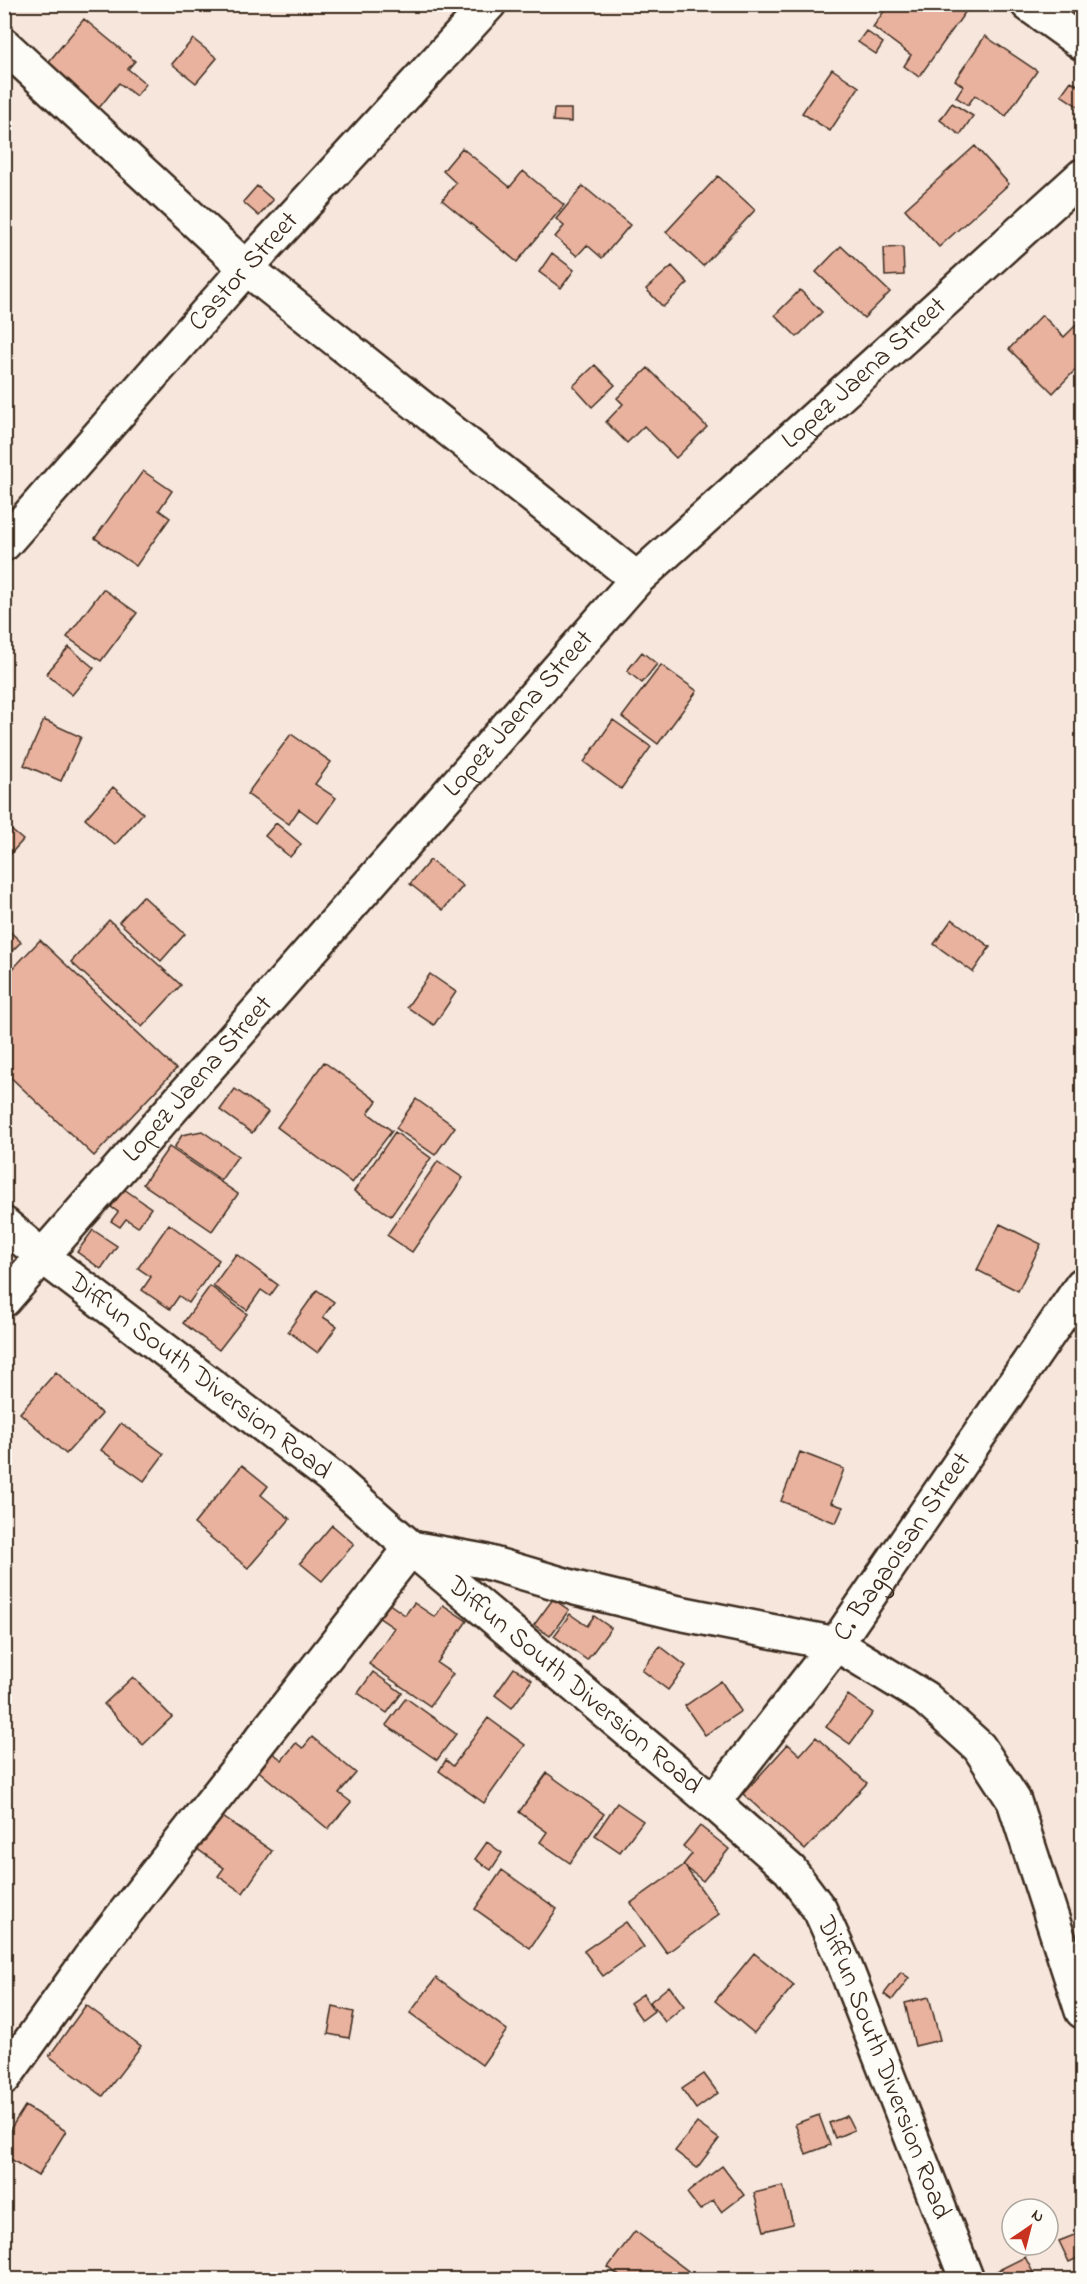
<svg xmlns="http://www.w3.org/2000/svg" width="1087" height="2284" font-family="'Indie Flower',sans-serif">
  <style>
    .building { fill: #e9b29e; stroke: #3b2a1e; stroke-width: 1.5 }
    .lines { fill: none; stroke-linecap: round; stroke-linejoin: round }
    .street-casing { stroke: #3b2a1e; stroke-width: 38 }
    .secondary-casing { stroke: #3b2a1e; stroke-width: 38 }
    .street { stroke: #fdfcf7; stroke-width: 33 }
    .secondary { stroke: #fdfcf7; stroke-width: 33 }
    .labels { text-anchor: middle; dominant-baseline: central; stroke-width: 4.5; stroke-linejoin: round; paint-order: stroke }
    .street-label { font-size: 27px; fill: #3b2a1e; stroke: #fdfcf7 }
  </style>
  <rect width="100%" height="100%" fill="#f7e6dc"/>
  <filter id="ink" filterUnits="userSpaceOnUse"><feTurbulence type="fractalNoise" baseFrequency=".0167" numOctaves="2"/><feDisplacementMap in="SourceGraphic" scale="12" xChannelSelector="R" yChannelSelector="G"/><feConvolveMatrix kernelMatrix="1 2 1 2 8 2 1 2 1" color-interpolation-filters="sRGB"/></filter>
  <g filter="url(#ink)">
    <path class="building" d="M889,4H971L919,77L904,66L911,55L873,27Z
      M84,19L135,61L128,69L146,84L136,96L119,83L99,108L46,65Z
      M866,31L883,43L876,54L858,42Z
      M985,36L1037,71L1006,116L975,95L968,105L956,97L963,86L955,80Z
      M193,39L217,58L196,83L172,64Z
      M832,69L859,87L830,131L802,113Z
      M1071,81L1082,88V109L1061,95Z
      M952,103L973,116L960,135L940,120Z
      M554,109H571V122L553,121Z
      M975,146L1009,184L939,247L905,209Z
      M462,148L510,187L523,171L564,205L517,262L442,200L456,183L443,171Z
      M718,176L755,210L703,266L666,232Z
      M257,186L273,200L259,216L243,202Z
      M583,186L630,225L602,258L587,245L577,256L555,237L564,226L556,219Z
      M841,246L890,292L864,318L816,272Z
      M903,247L904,275L885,276L884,248Z
      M552,253L574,270L561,288L539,272Z
      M672,266L688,283L663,307L646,289Z
      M800,290L822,312L797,337L775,315Z
      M1042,315L1064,337L1078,323L1082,328V363L1053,393L1009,349Z
      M595,365L615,385L592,407L573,386Z
      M648,368L707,427L676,458L644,426L627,443L606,422L623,404L617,398Z
      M143,471L172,491L159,510L170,518L136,566L95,538Z
      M103,589L137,613L101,661L67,637Z
      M69,647L94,668L72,695L46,674Z
      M642,652L657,664L642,683L627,671Z
      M661,665L697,691L658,744L622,717Z
      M44,720L81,737L61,781L24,765Z
      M613,720L651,747L621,789L584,762Z
      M291,734L331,762L315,784L336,798L318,823L299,809L289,824L247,794Z
      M113,787L143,813L115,845L85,819Z
      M276,823L301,844L290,857L265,836Z
      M4,824L23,840L4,861Z
      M430,860L463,886L443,910L410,884Z
      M143,896L185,934L161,961L119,922Z
      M952,919L990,947L973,972L934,944Z
      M109,920L181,985L142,1027L71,962Z
      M4,926L21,942L4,959Z
      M40,940L176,1069L94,1156L4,1071V978Z
      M430,974L456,992L434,1025L407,1007Z
      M324,1062L377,1101L368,1113L392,1131L352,1183L277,1127Z
      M235,1089L268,1112L252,1133L220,1110Z
      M416,1099L455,1127L435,1155L396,1128Z
      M202,1131L238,1156L221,1180L174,1148L182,1135Z
      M395,1132L431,1158L391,1216L354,1191Z
      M169,1147L238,1194L212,1231L143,1184Z
      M438,1161L463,1178L412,1252L387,1235Z
      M124,1189L151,1208L138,1227L126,1219L120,1227L111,1221L118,1212L111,1207Z
      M169,1224L219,1260L189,1303L179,1296L170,1309L142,1290L151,1277L138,1268Z
      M1000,1224L1041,1244L1018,1291L977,1270Z
      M93,1230L117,1246L101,1269L77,1252Z
      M236,1254L278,1285L270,1296L261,1290L247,1310L213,1286Z
      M210,1286L247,1314L219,1350L183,1323Z
      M317,1290L334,1302L323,1317L337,1326L318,1353L288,1331Z
      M56,1372L102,1414L66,1454L20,1413Z
      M121,1423L164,1454L144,1481L101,1450Z
      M800,1452L844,1469L831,1503L843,1507L836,1523L781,1501Z
      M242,1465L268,1486L261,1495L290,1519L248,1568L194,1524Z
      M332,1525L354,1544L322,1581L300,1563Z
      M553,1599L569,1610L550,1636L534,1625Z
      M388,1603L405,1615L414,1603L435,1617L443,1605L467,1621L437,1663L453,1674L430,1706L369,1664L394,1628L378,1617Z
      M570,1614L587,1626L594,1616L611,1628L587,1660L554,1636Z
      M660,1646L686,1666L668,1690L642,1670Z
      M514,1668L532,1680L512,1708L495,1695Z
      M373,1672L402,1693L387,1713L358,1693Z
      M133,1677L172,1717L143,1745L104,1704Z
      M721,1681L741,1711L705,1735L685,1706Z
      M848,1695L873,1713L850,1744L826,1727Z
      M406,1698L456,1734L437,1760L386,1725Z
      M488,1718L525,1745L484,1803L439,1771L446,1760L453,1766Z
      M312,1737L356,1773L339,1793L351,1802L328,1829L255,1768L270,1751L282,1760L296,1743L303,1748Z
      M816,1737L867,1783L805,1850L743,1794L788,1744L800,1755Z
      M547,1773L604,1814L570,1863L540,1842L547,1832L519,1812Z
      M617,1803L643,1821L620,1852L595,1835Z
      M217,1813L272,1851L243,1893L218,1876L224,1868L193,1846Z
      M700,1826L729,1849L703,1881L683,1865L692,1854L683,1846Z
      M487,1842L502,1853L491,1870L475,1859Z
      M684,1865L719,1914L667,1953L631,1903Z
      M502,1870L557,1909L530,1948L475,1909Z
      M626,1922L644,1947L603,1976L584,1951Z
      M754,1953L794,1985L754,2033L715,2001Z
      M901,1972L909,1978L892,2000L884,1994Z
      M436,1978L507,2030L482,2065L410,2013Z
      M669,1986L684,2006L665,2022L650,2002Z
      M643,1994L654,2011L642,2020L630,2003Z
      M929,1997L940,2040L915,2046L905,2003Z
      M86,2005L141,2046L103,2096L49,2056Z
      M333,2007L354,2012L349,2038L328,2034Z
      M704,2074L718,2093L696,2109L682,2089Z
      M25,2106L66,2131L38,2176L4,2155V2139Z
      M819,2115L830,2145L806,2154L795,2124Z
      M847,2116L854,2130L835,2138L829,2123Z
      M697,2123L719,2139L697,2168L675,2151Z
      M722,2166L744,2195L722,2212L713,2200L700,2210L687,2193Z
      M783,2186L793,2224L764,2231L754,2193Z
      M635,2231L688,2271L681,2280H625L608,2267Z
      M1082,2232V2256L1069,2262L1059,2241Z
      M1025,2257L1037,2280H993L991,2274Z"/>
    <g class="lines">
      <defs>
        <g id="street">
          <path d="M1028,4L1082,43"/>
          <path d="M4,45L246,268L637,579"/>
          <path id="s1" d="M4,544L246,268L489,4"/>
          <path id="s2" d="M4,1300L637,579L1082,176"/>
          <path id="s3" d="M713,1802L836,1644L1082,1285"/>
          <path d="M4,2078L89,1959L411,1548L483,1561L575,1588L674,1612L836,1644L925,1698L979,1747L1014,1801L1082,2011"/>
        </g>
        <g id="secondary">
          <path id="s4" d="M4,1224L42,1256L330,1476L411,1548L713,1802L790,1870L820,1910L843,1961L967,2280"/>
        </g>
      </defs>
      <use href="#street" class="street-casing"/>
      <use href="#secondary" class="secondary-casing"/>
      <use href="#street" class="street"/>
      <use href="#secondary" class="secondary"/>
    </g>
  </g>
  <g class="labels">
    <g class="street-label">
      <text stroke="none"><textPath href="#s1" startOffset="363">Castor Street</textPath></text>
      <text stroke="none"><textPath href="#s2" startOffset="1266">Lopez Jaena Street</textPath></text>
      <text stroke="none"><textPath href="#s2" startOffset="780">Lopez Jaena Street</textPath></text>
      <text stroke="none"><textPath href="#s2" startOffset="294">Lopez Jaena Street</textPath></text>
      <text stroke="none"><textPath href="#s4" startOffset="248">Diffun South Diversion Road</textPath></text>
      <text stroke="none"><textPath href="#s3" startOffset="318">C. Bagaoisan Street</textPath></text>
      <text stroke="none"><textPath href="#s4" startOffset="734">Diffun South Diversion Road</textPath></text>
      <text stroke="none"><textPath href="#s4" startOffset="1238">Diffun South Diversion Road</textPath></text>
    </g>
  </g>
  <rect width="1087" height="2284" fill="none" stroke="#fdfcf7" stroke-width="24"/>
  <rect x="12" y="12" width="1063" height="2260" fill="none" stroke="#3b2a1e" stroke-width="2" filter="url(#ink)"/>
  <g transform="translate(1030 2227) rotate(35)"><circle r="28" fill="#fdfcf7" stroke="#afa8a0" stroke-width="1.5"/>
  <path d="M0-4.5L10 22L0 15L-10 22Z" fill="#c8321e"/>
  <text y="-9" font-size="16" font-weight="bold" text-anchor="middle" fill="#3b2a1e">N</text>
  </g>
</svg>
